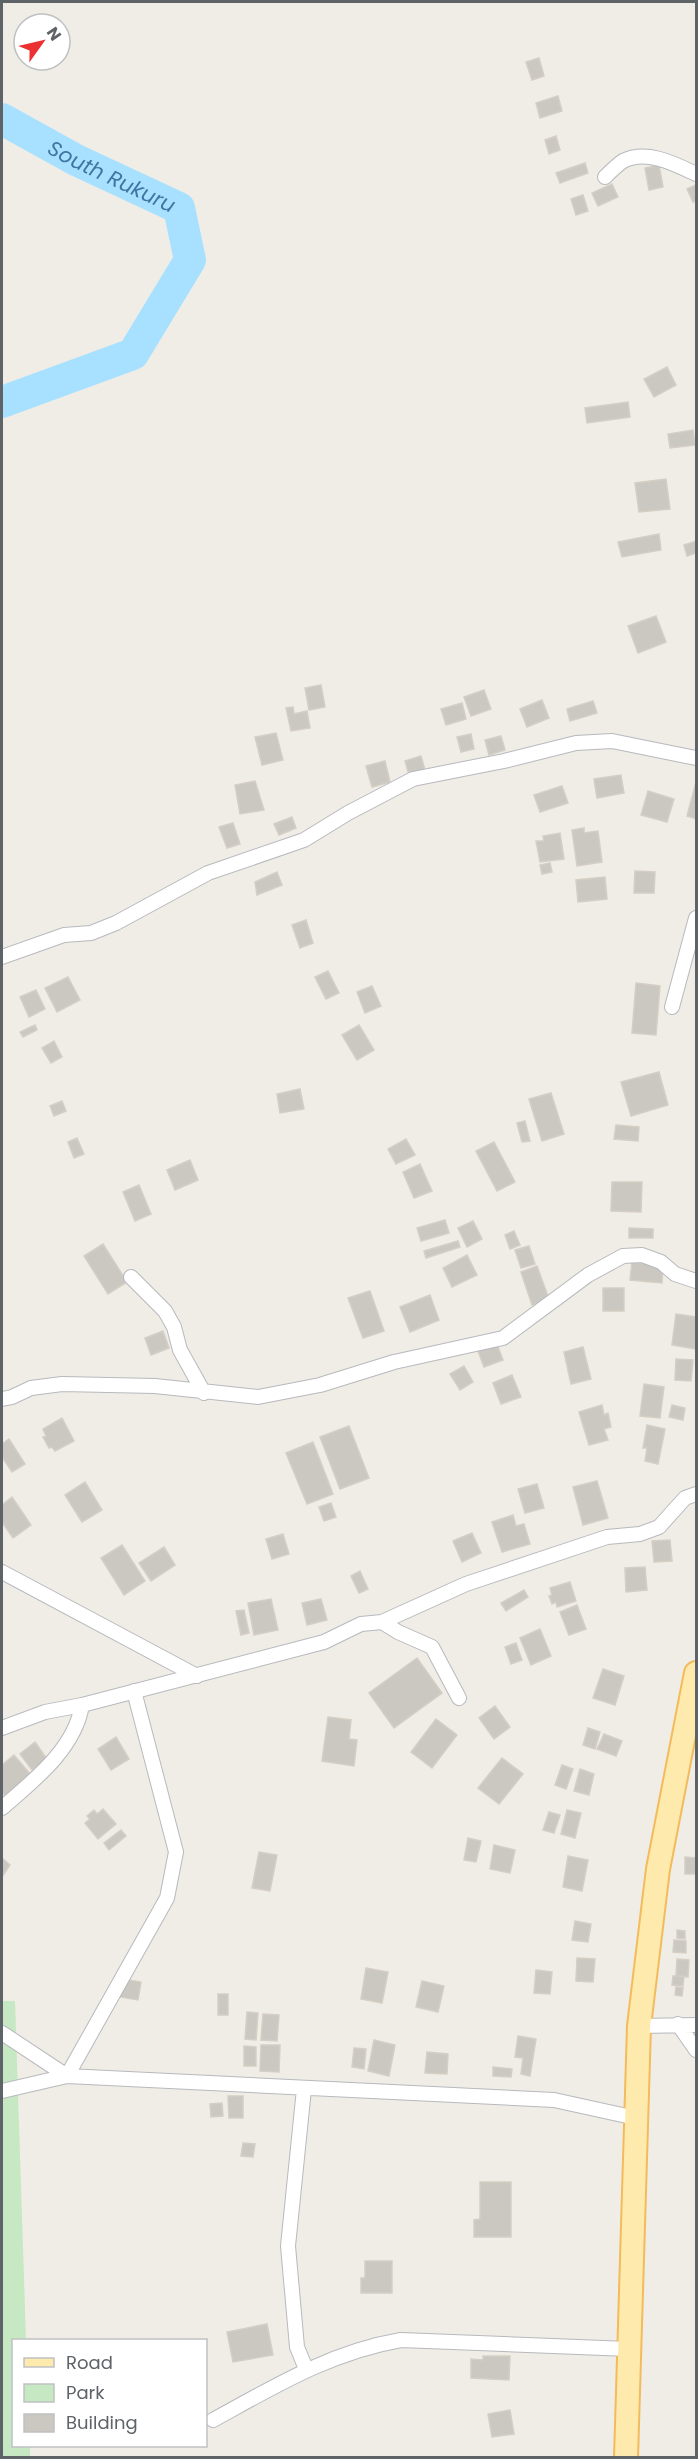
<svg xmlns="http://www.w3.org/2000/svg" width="698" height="2459" font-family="Poppins,sans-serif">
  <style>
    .green { fill: #c6e8c3 }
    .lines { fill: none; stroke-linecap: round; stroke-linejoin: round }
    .river { stroke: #a8e1ff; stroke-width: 32 }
    .building { fill: #cbc8c2; stroke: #d5cec4; stroke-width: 1.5 }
    .minor-casing { stroke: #b7b9bd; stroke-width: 16 }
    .primary-casing { stroke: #f3bb5c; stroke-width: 26 }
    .minor { stroke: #fff; stroke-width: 14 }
    .primary { stroke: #ffeaad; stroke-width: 22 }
    .labels { text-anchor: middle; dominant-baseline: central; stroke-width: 6; stroke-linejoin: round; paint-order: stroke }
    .water-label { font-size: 21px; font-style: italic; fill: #3c77a2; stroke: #fff }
  </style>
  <rect width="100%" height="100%" fill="#f0ede6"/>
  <path class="green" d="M2,2001H15L26,2340H14V2446H30V2457L2,2458Z"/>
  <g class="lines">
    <path class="river" id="s1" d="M2,119L76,160L179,208L190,260L133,354L2,402"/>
  </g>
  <path class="building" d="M539,58L544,76L532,80L526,62Z
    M558,96L562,111L540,118L536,103Z
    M556,136L560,150L549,154L545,140Z
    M585,163L588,173L560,183L556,173Z
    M659,165L663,187L649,190L645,168Z
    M612,184L618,197L598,206L592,193Z
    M696,185V201L693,202L687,189Z
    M583,195L588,211L576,215L571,199Z
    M667,367L676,385L654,397L644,379Z
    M628,402L630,417L587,423L585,408Z
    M693,430L695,445L670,448L668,434Z
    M666,479L670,509L639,512L635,483Z
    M659,534L661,550L622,557L618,542Z
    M696,541V553L687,556L684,545Z
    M656,616L666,642L638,653L628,626Z
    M321,685L325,707L309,710L305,688Z
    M484,690L491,709L471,716L464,697Z
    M542,700L549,718L527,727L520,709Z
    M593,701L597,713L570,721L567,709Z
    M462,703L466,719L446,725L441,709Z
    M293,707L294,714L307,711L310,728L291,731L286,708Z
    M276,733L283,760L262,765L255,737Z
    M471,734L474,749L461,752L457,737Z
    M501,736L505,750L489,755L485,740Z
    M421,756L425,770L409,775L405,761Z
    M385,761L390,782L372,787L366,766Z
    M621,775L624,793L597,798L594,779Z
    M255,781L264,810L240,814L235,785Z
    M696,782V819L687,816Z
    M562,786L568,803L540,812L534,795Z
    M648,791L674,799L667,822L641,815Z
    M292,817L296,828L279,835L274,824Z
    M233,823L240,844L227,848L219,827Z
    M584,828V833L598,831L602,862L577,866L572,830Z
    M560,833L564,859L540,862L536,841H544L543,836Z
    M550,863L552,872L542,874L540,865Z
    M635,871L655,872L654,893H634Z
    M277,872L282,885L257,895L255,882Z
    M605,877L607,899L578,902L576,880Z
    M306,920L313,943L300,948L292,925Z
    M328,971L339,993L326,999L315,977Z
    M68,977L80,1000L57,1012L45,988Z
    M636,983L660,986L656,1035L632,1033Z
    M372,986L381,1006L365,1013L357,992Z
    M36,990L45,1009L29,1017L20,997Z
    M35,1025L37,1030L23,1037L20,1032Z
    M359,1025L374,1050L357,1060L342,1035Z
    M54,1041L62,1057L51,1063L42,1048Z
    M659,1072L668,1105L631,1116L621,1082Z
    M300,1089L304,1109L280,1113L277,1094Z
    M551,1093L564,1134L542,1141L529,1099Z
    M62,1101L66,1111L54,1116L50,1106Z
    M525,1121L530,1141L522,1142L517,1123Z
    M616,1125L639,1127L638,1141L614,1139Z
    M77,1138L84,1154L74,1158L68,1142Z
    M406,1139L415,1155L396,1164L388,1149Z
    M494,1142L515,1182L497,1191L476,1151Z
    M190,1160L198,1180L175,1190L167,1170Z
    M420,1164L432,1191L414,1198L403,1172Z
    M612,1182H642L641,1212L611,1211Z
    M139,1185L151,1214L135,1221L123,1192Z
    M445,1220L449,1233L421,1241L417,1228Z
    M473,1221L482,1239L467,1247L458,1228Z
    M629,1228L653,1229V1238H629Z
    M514,1231L520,1245L510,1249L505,1235Z
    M458,1241L460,1247L426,1258L424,1251Z
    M103,1244L127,1282L108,1294L84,1256Z
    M529,1246L535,1264L521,1268L515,1250Z
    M467,1255L477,1275L452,1287L443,1268Z
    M632,1262L663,1265L662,1283L630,1280Z
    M537,1266L549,1299L532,1305L521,1272Z
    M603,1288H624V1311H603Z
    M370,1291L384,1331L363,1338L348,1298Z
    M430,1295L439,1320L410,1332L400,1307Z
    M676,1314L696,1317V1349L672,1345Z
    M163,1331L169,1348L151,1355L145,1338Z
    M497,1344L503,1360L484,1367L478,1351Z
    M583,1347L591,1379L571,1384L564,1352Z
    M676,1359L693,1360L691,1381L675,1380Z
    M464,1366L473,1382L460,1390L450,1374Z
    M512,1375L521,1397L501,1404L493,1383Z
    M644,1384L664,1387L660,1418L640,1416Z
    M602,1405L604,1415L608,1413L611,1427L604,1429L608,1440L589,1445L579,1412Z
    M672,1405L685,1408L683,1420L669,1417Z
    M62,1418L74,1441L55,1451L52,1447L49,1448L43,1437L46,1436L43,1429Z
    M647,1425L665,1429L658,1464L645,1461L647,1448H643Z
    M349,1426L369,1478L340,1489L320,1437Z
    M9,1439L25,1464L12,1472L2,1457V1444Z
    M313,1442L333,1494L307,1504L286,1453Z
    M597,1481L608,1518L583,1525L573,1487Z
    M85,1482L102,1510L82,1522L65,1495Z
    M537,1484L544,1508L525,1513L518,1489Z
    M12,1497L31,1525L13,1538L2,1522V1505Z
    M331,1503L336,1517L324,1521L319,1507Z
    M513,1515L516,1526L524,1524L530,1544L502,1552L492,1522Z
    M472,1533L481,1553L462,1562L453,1541Z
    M283,1534L289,1554L272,1559L266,1539Z
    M670,1540L672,1561L654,1562L652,1541Z
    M122,1545L145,1581L124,1595L101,1558Z
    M164,1547L175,1565L151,1581L139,1563Z
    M645,1567L647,1590L626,1592L625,1568Z
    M360,1571L368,1589L359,1593L351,1576Z
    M570,1582L576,1601L557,1607L556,1602L552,1604L549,1596L552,1595L550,1588Z
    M524,1590L528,1597L506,1611L501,1603Z
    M271,1599L278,1630L254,1635L248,1603Z
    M321,1599L327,1620L307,1625L302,1603Z
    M577,1605L586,1629L569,1635L560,1612Z
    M244,1610L249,1633L241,1635L236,1611Z
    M540,1629L551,1656L531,1665L520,1638Z
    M516,1643L522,1660L511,1664L505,1647Z
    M417,1658L442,1693L394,1728L369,1693Z
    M603,1669L624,1676L615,1705L593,1698Z
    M495,1706L510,1727L494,1739L479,1718Z
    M328,1717L351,1720L349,1739L357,1740L354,1766L322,1761Z
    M436,1719L457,1735L432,1768L411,1752Z
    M588,1728L600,1732L595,1749L583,1745Z
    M604,1734L622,1741L616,1756L597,1749Z
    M116,1737L129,1759L111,1770L98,1749Z
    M35,1742L47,1759L32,1770L20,1754Z
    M14,1755L31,1775L5,1796L2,1792V1765Z
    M502,1758L523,1774L499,1804L478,1788Z
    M562,1765L573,1769L566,1789L555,1785Z
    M580,1769L594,1774L589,1795L574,1791Z
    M103,1809L116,1824L98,1839L85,1823L90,1819L87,1816L94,1810L97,1814Z
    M567,1810L581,1813L575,1838L561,1834Z
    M549,1812L560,1815L554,1833L543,1830Z
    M121,1830L126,1836L109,1850L104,1843Z
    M468,1838L481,1841L476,1862L464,1860Z
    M494,1845L515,1850L510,1873L490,1869Z
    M259,1852L277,1855L270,1891L252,1888Z
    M568,1856L588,1860L582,1891L563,1887Z
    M685,1857L696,1858V1874H685Z
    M2,1858L10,1865L2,1877Z
    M575,1921L591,1924L588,1942L572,1940Z
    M677,1930L685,1931V1939L677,1938Z
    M674,1940L686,1941V1953L673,1952Z
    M577,1958L595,1959L593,1982L576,1981Z
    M677,1959L689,1960L688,1977L676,1976Z
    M366,1968L388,1972L382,2003L361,1999Z
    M536,1970L552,1972L550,1994L534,1993Z
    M673,1976H684L683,1986L672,1985Z
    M123,1979L141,1982L138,2000L120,1997Z
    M422,1981L444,1986L438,2012L416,2007Z
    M676,1987L683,1988L682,1996L675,1995Z
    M218,1994H228V2015H218Z
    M247,2012L258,2013L256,2040L245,2039Z
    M263,2014L279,2015L277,2041L261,2040Z
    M518,2036L536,2039L530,2076L521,2074L523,2058L515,2057Z
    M374,2040L395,2045L389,2076L368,2071Z
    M261,2045H280L279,2072L260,2071Z
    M244,2046L256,2047V2066H244Z
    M354,2048L366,2049L364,2069L352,2067Z
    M427,2052L448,2054L447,2074L425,2073Z
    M493,2067L512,2069L511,2077L493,2076Z
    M228,2096H243V2118H229Z
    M222,2103L223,2116L211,2117L210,2104Z
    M243,2143L255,2144L253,2157L241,2156Z
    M480,2182H511V2237H474V2220L480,2219Z
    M365,2261H392V2293H361V2278H365Z
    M267,2324L273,2355L233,2362L227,2332Z
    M483,2356H510L509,2380L471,2378V2359L483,2360Z
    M510,2410L514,2434L492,2437L488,2414Z"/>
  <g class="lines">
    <defs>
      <path id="minor" d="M605,177C610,172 617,165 623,161C647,149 675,164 696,174
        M2,957L64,935L91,933L116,923L208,873L304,840L348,813L413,779L504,761L576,743L612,741L696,758
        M672,1007L696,918
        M131,1277L165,1311L174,1327L180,1350L204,1393
        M2,1399L12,1397L31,1388L62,1384L155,1386L258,1397L320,1385L394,1362L503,1338L588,1275L623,1256L642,1255L661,1262L675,1274L696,1281
        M2,1572L197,1676
        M382,1622L398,1632L432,1647L459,1698
        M2,1728L45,1712L82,1705
        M2,1808C33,1781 75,1749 82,1705L324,1642L361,1624L382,1622L466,1584L607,1537L640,1534L659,1527L685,1498L696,1494
        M678,2024L696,2050
        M639,2026L696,2025
        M2,2033L67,2076
        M67,2076L167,1898L176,1852L134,1691
        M304,2089L288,2246L297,2347L306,2369
        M2,2091L67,2076L554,2100L636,2118
        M213,2420C275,2386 331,2352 401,2340L629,2349"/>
      <path id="primary" d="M626,2458L639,2026L658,1869L696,1673"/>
    </defs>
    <use href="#minor" class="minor-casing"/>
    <use href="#primary" class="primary-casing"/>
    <use href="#minor" class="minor"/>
    <use href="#primary" class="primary"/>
  </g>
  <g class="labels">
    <g class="water-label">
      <text stroke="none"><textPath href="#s1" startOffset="124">South Rukuru</textPath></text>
    </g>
  </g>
  <rect width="698" height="2459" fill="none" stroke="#5e6367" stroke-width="6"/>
  <rect x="12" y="2339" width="195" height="108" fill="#ffffff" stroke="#bfc1c2" stroke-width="1.5"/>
  <rect x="24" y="2358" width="30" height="9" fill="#ffeaad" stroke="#bfc1c2" stroke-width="1.5"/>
  <text x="66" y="2369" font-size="18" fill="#5e6367">Road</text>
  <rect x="24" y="2384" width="30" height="18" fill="#c6e8c3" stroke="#bfc1c2" stroke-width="1.5"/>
  <text x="66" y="2399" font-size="18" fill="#5e6367">Park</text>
  <rect x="24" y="2414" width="30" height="18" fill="#cbc8c2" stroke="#bfc1c2" stroke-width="1.5"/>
  <text x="66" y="2429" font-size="18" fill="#5e6367">Building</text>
  <g transform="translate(42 42) rotate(56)"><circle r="28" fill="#ffffff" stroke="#bfc1c2" stroke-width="1.5"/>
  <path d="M0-4.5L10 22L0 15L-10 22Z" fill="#ec3133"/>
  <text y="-9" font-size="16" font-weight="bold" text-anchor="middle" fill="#5e6367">N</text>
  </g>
</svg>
